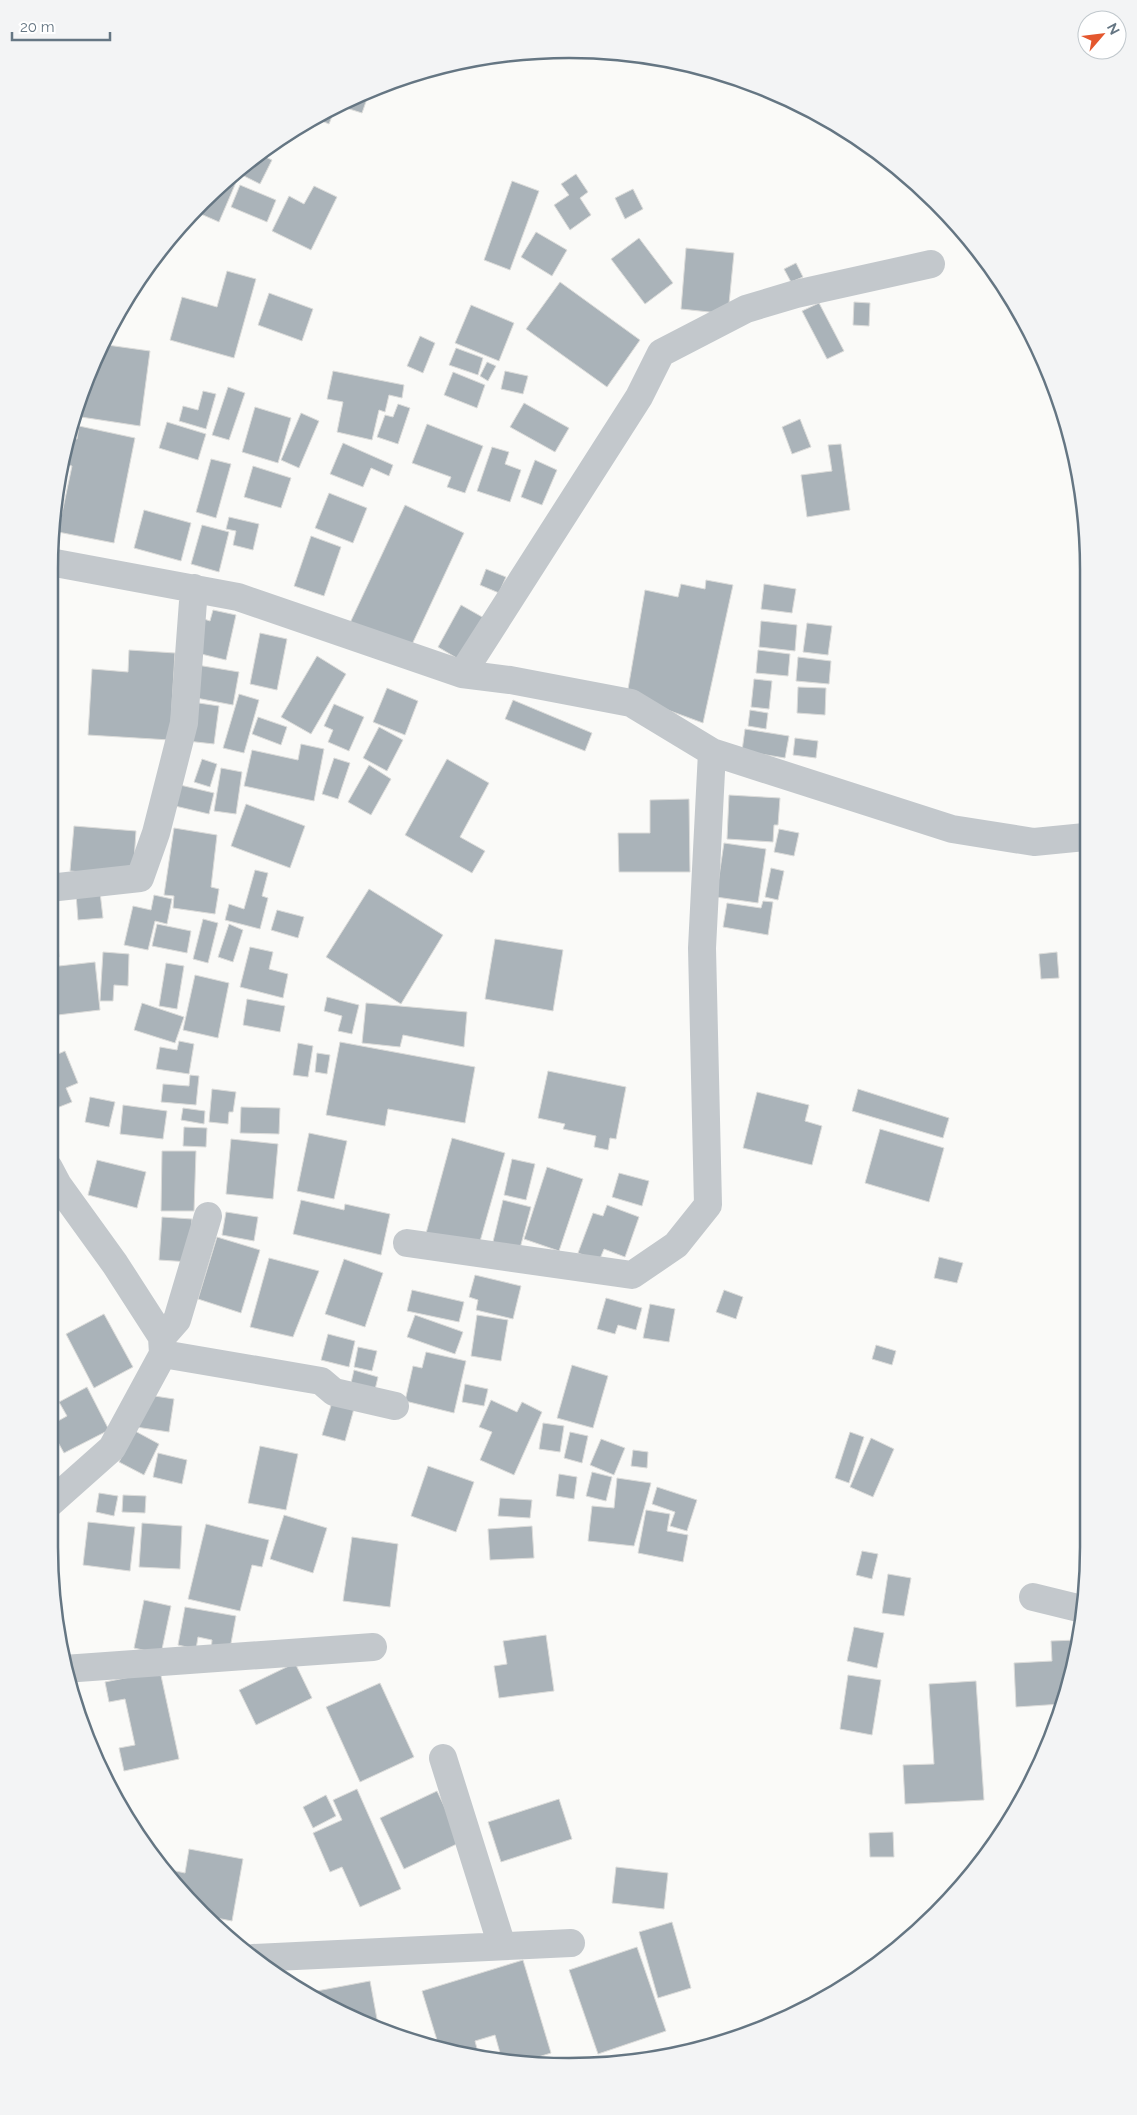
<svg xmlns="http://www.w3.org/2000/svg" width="1137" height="2115" font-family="Raleway,sans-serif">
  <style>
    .building { fill: #aab3b9; stroke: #dcdcda }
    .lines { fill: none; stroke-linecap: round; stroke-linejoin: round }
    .street { stroke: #c3c8cc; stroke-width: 28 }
    .rim { fill: none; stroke: #657683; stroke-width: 2.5 }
  </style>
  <rect width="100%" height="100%" fill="#fafaf8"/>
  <path class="building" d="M366,92L369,93L362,113L343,107L344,102Z
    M336,106L329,124L312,117Z
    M259,154L272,160L260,184L236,172Z
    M576,174L588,192L580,198L591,215L570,230L554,205L569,195L561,184Z
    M228,176L237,180L219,222L194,211Z
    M512,181L539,191L510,270L484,260Z
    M240,185L276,200L267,222L231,207Z
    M314,186L337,197L311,250L272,231L289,196L304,204Z
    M633,189L643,209L625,219L615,198Z
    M536,232L567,250L552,276L521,257Z
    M639,238L673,283L645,304L611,259Z
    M686,248L734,253L728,314L681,309Z
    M796,263L803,277L791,282L784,269Z
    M227,271L256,279L234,358L170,340L182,297L217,307Z
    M560,282L640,340L607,387L526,329Z
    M269,293L313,309L302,341L258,325Z
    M854,302L870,303L869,326L853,325Z
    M819,303L844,351L827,359L802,311Z
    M471,305L514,323L499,361L455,343Z
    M420,336L435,343L423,373L407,366Z
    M100,344L150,351L140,426L81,417L85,385Z
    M456,348L483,358L478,375L449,365Z
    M487,362L496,366L488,381L480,376Z
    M333,371L404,385L402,398L389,395L385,412L379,410L372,440L337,432L343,402L327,399Z
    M505,371L528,376L523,394L501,389Z
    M453,372L485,385L477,408L444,395Z
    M228,387L245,393L229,440L212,435Z
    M203,391L216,394L206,429L179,421L183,406L198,410Z
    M524,403L569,428L555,452L510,427Z
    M398,404L410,408L398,444L377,437L385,415L393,417Z
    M78,405L73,435L66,434Z
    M255,407L291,418L278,463L242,452Z
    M301,413L319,421L299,468L281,460Z
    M800,419L811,447L792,454L782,427Z
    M167,422L206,434L198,460L159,448Z
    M427,424L483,446L465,493L447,487L451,477L412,463Z
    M79,426L135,438L114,543L58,532L72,466L62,464L66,437L77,439Z
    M343,443L393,465L389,476L371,468L363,487L330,474Z
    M841,444L850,510L807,517L801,475L832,471L828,445Z
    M492,447L509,452L505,464L521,470L510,502L477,491Z
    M211,459L231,464L216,518L196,512Z
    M535,460L557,470L542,505L521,497Z
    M253,466L291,478L281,508L244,497Z
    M61,467H62L51,540L50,535Z
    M329,493L367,508L353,543L315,528Z
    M405,505L464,533L408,653L349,625Z
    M144,510L191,523L181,561L134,548Z
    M229,517L259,524L253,550L233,545L236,531L226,529Z
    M202,525L229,532L219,572L191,564Z
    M311,536L341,547L324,596L294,586Z
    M486,569L506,577L499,593L480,585Z
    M706,580L733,585L703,723L627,695L645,590L678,597L681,584L705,589Z
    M50,584H56L52,626H50Z
    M764,584L796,589L792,613L761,609Z
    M461,605L484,618L460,660L438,647Z
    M213,610L236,615L226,660L197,653L204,619L210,621Z
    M761,621L797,625L795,651L759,647Z
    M807,623L832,626L828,655L803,652Z
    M260,633L287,639L277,690L250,684Z
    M129,650L175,653L170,740L88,735L92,669L128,672Z
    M758,650L790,654L788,676L756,673Z
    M50,653L56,654L51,685H50Z
    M317,656L346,674L311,734L281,717Z
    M798,657L831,661L829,684L796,681Z
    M197,665L239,672L233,705L191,697Z
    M754,679L772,681L769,709L751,707Z
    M798,687L826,688L825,715L797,713Z
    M387,688L418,701L405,735L373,722Z
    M239,694L259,700L244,753L223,748Z
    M513,700L592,733L585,751L505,719Z
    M192,702L219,706L214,744L187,741Z
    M334,704L364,717L349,751L328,742L333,730L324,726Z
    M750,710L768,713L766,729L748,726Z
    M258,717L287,727L281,745L252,734Z
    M379,727L403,740L387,771L363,758Z
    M745,729L789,736L785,758L742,751Z
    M795,738L818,741L816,758L793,755Z
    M301,744L324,749L314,801L244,786L252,750L298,760Z
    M334,758L350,763L338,799L322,794Z
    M202,759L217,764L210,787L194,782Z
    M447,759L489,783L460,837L485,851L472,873L405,835Z
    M369,765L391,779L371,815L348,802Z
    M221,768L242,772L236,814L214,811Z
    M180,785L214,793L209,814L175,806Z
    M729,795L780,798L778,825H774L773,842L727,839Z
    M689,799L690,872H619L618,833H650V800Z
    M246,804L305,826L290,868L231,846Z
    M74,826L136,831L133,876L70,871Z
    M174,828L217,835L211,887L219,889L215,914L173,908L174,896L164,895Z
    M779,829L799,833L794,856L774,852Z
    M724,843L766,849L758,903L716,897Z
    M771,868L784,871L778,900L765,897Z
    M255,870L268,873L262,896L268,898L260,929L225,920L229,904L244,909Z
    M369,889L443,935L401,1004L326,957Z
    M100,892L103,918L78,920L76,894Z
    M154,895L172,899L167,924L155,921L148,950L124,945L133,906L151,910Z
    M763,901L773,902L768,935L723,927L727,903L761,908Z
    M277,910L304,917L298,938L271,930Z
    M49,919L51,935L57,934L59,957L49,958Z
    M203,919L218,923L208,963L193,959Z
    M157,924L191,931L187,953L152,946Z
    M229,924L243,930L233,962L218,957Z
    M495,939L563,950L553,1011L485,999Z
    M250,947L273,952L269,969L288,974L283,998L240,987Z
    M103,952L129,954L128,986L114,985L113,1001H100Z
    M1057,952L1059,978L1041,979L1039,954Z
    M95,962L100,1010L49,1016V994L52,993L50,967Z
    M166,963L184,966L177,1009L159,1006Z
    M195,975L229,983L218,1038L183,1030Z
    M327,997L359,1005L352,1034L338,1031L342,1016L324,1011Z
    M247,999L285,1006L280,1032L243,1025Z
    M142,1003L184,1017L175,1043L134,1030Z
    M366,1003L467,1012L464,1047L403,1035L400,1047L362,1043Z
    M179,1041L194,1044L189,1074L156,1069L160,1047L177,1050Z
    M340,1042L475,1067L465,1123L388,1109L385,1126L326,1115Z
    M298,1043L313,1046L308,1077L293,1075Z
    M65,1051L78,1083L66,1088L72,1102L49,1111V1058Z
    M317,1053L330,1055L327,1074L315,1072Z
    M548,1071L626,1087L616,1139L610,1138L608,1150L594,1147L596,1136L563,1129L565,1124L538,1118Z
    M190,1075L199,1076L196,1105L161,1102L163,1084L189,1086Z
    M212,1089L236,1092L233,1112H229L228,1124L209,1122Z
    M858,1089L949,1118L943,1138L852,1111Z
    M757,1092L809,1105L805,1121L822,1126L812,1165L743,1148Z
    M90,1097L115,1102L109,1127L85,1122Z
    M123,1105L167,1111L163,1139L120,1134Z
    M241,1107L280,1108L279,1134L240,1133Z
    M183,1108L205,1111L204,1124L181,1120Z
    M184,1127L207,1128L206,1147L183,1146Z
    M880,1129L944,1148L929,1202L865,1183Z
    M309,1133L347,1141L334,1199L297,1191Z
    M452,1138L505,1153L477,1252L425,1237Z
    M231,1139L278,1144L273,1199L226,1194Z
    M162,1151H196L194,1211H161Z
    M512,1159L535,1164L526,1200L504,1195Z
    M97,1160L146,1172L137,1208L88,1195Z
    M547,1167L583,1179L559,1251L524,1239Z
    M619,1173L649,1181L642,1206L612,1197Z
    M301,1200L344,1210L345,1204L390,1214L381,1255L293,1234Z
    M503,1200L531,1207L519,1252L492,1246Z
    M607,1205L639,1217L625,1257L604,1249L599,1261L578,1253L593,1213L603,1216Z
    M226,1212L258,1217L254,1241L222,1235Z
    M162,1217L192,1219L190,1262L159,1260Z
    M217,1237L260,1250L241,1313L198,1299Z
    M939,1257L963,1263L957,1283L934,1278Z
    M269,1258L319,1271L293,1337L250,1327Z
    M344,1259L383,1273L365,1327L325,1314Z
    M475,1275L521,1286L513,1319L476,1310L478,1300L469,1297Z
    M412,1290L464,1302L459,1322L407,1311Z
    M724,1290L743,1297L736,1319L716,1312Z
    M606,1298L642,1308L636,1330L618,1325L615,1334L597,1329Z
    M650,1304L675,1309L669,1342L643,1338Z
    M104,1314L133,1367L94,1388L66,1334Z
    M415,1315L463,1332L455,1354L407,1337Z
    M477,1315L508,1320L501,1361L471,1356Z
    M328,1334L355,1341L349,1367L321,1360Z
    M876,1345L896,1351L892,1365L872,1359Z
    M358,1347L377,1351L372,1371L354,1367Z
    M426,1352L466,1361L454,1413L405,1401L413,1366L422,1368Z
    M572,1365L608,1376L593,1428L557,1418Z
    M354,1370L378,1377L373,1398L349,1392Z
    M465,1384L488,1389L484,1406L462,1402Z
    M87,1387L109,1430L64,1453L49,1426L67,1416L59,1402Z
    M148,1395L174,1399L169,1432L136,1427Z
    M333,1399L355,1405L345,1441L322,1435Z
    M491,1400L517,1412L522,1402L542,1412L514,1475L480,1460L492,1432L479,1427Z
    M543,1423L564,1426L560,1452L539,1449Z
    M135,1431L159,1444L144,1475L119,1462Z
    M570,1432L588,1436L582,1463L564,1458Z
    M850,1432L864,1437L849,1483L835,1478Z
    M871,1438L894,1449L873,1497L850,1487Z
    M601,1439L625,1448L614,1475L590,1465Z
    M260,1446L298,1454L286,1510L248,1503Z
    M633,1450L648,1452L647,1468L631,1466Z
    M158,1453L187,1460L182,1484L153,1477Z
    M428,1466L474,1482L456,1532L411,1516Z
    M592,1472L612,1477L606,1501L586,1496Z
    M559,1474L577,1477L574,1499L556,1496Z
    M617,1478L651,1483L634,1546L588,1541L592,1506L614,1508Z
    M657,1487L697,1500L687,1531L670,1526L675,1512L652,1504Z
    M99,1493L118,1496L114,1516L96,1512Z
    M123,1495L146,1496L145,1513L122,1512Z
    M500,1498L532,1500L530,1518L498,1516Z
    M646,1510L670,1514L667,1531L688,1535L683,1562L638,1553Z
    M284,1515L327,1528L313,1573L270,1559Z
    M88,1522L135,1527L130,1571L83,1565Z
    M142,1523L182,1526L180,1569L139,1567Z
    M206,1524L269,1540L262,1567L252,1565L240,1611L188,1599Z
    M532,1526L534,1558L490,1560L488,1529Z
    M352,1537L398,1544L390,1607L343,1601Z
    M862,1551L878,1554L872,1579L856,1575Z
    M888,1574L911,1578L904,1616L882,1613Z
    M144,1600L171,1606L161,1654L134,1648Z
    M185,1607L236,1616L229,1654L211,1651L212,1640L198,1637L196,1649L178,1645Z
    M854,1627L884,1633L877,1668L847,1661Z
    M546,1635L554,1691L499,1698L494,1666L507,1664L503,1641Z
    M1077,1640L1070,1681L1062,1704L1016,1707L1014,1663L1052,1661L1051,1641Z
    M295,1663L312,1698L256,1725L239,1690Z
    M160,1671L179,1759L124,1771L119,1748L135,1745L125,1699L109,1702L105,1682Z
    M848,1675L881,1680L872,1735L840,1729Z
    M976,1681L984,1800L905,1804L903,1765L934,1764L929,1684Z
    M380,1683L414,1757L360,1782L326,1707Z
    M357,1789L401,1889L360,1907L342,1867L330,1872L313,1833L342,1820L333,1800Z
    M437,1791L461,1842L404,1869L380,1818Z
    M326,1795L336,1816L313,1828L303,1807Z
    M559,1799L572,1839L501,1862L488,1822Z
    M893,1832L894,1857H870L869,1833Z
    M189,1849L243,1859L232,1921L206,1916L165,1872L166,1869L185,1873Z
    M616,1867L668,1873L664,1909L612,1903Z
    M672,1922L691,1988L658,1998L639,1932Z
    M637,1947L666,2031L598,2054L569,1970Z
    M523,1960L551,2053L519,2063L502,2060L495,2035L475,2041L479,2056L440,2050L422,1991Z
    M370,1981L379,2030L306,1993Z"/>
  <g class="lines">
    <path class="street" d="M50,562L238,597L462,674L510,680L631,703L712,752L702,948L708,1205L676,1245L632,1275L407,1243
      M462,674L639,397L661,353L746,309L796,294L931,264
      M712,752L952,829L1034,842L1085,837
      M49,888L140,878L156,833L184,723L194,588
      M162,1337L177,1320L208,1216
      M163,1354L321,1381L334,1392L395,1406
      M49,1504L112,1448L163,1354L162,1337L115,1264L58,1185L49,1168
      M1033,1597L1082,1609
      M64,1669L373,1647
      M443,1758L502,1946
      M253,1958L571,1943"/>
  </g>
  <path d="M0 0H1137V2115H0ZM569 58H569A511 511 0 0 1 1080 569V1547A511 511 0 0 1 569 2058H569A511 511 0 0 1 58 1547V569A511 511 0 0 1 569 58Z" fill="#f3f4f5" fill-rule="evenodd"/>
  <path class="rim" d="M569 58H569A511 511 0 0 1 1080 569V1547A511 511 0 0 1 569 2058H569A511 511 0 0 1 58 1547V569A511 511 0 0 1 569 58Z"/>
  <g transform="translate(1102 35) rotate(62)"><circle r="24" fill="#ffffff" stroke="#c1c8cd"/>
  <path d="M0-4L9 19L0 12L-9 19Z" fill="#e4572e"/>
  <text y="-8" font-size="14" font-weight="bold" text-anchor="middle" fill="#657683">N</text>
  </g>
  <path d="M12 32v8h98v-8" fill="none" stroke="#657683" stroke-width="2.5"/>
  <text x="20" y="32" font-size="15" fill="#657683" stroke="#ffffff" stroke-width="4" paint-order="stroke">20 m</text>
</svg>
